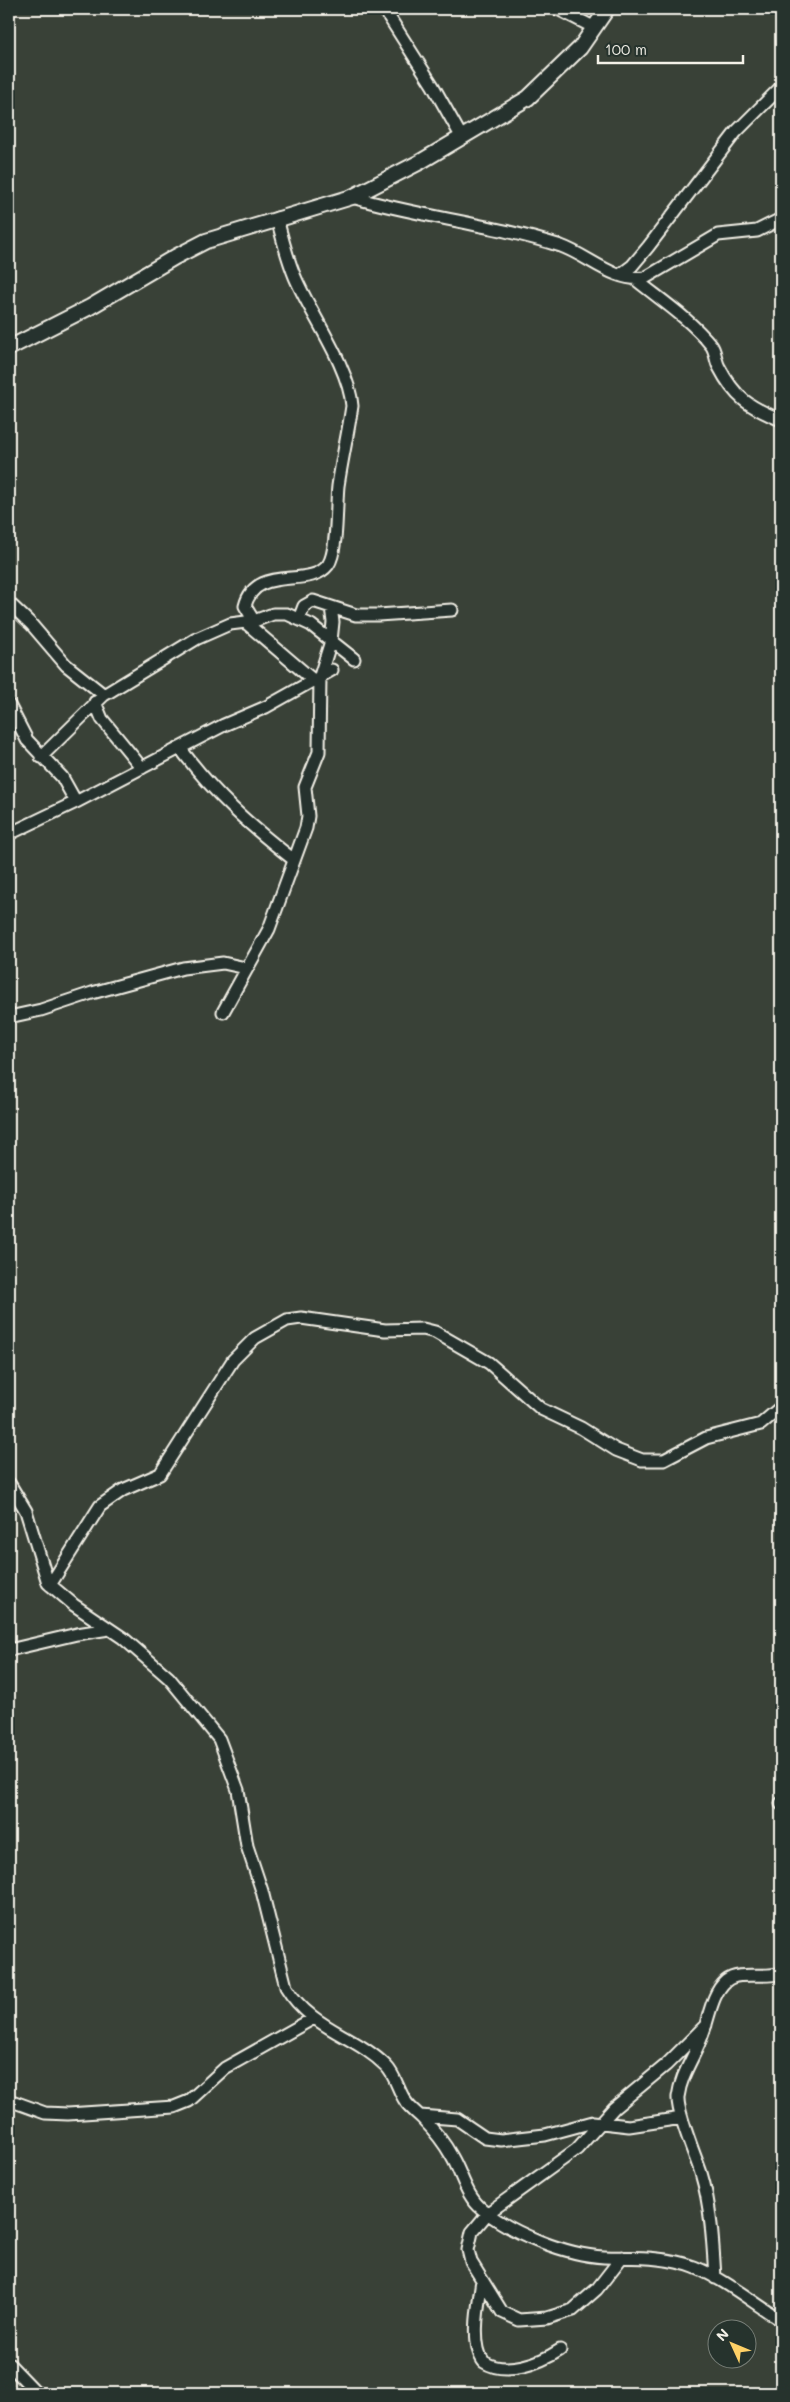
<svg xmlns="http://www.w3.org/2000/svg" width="790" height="2402" font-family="Mali,sans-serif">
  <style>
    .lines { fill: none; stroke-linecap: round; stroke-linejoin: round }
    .minor-casing { stroke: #f4f1e8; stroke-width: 15 }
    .tertiary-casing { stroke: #f4f1e8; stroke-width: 18 }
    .minor { stroke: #26332d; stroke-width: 11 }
    .tertiary { stroke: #26332d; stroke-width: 14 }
  </style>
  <rect width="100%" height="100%" fill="#394137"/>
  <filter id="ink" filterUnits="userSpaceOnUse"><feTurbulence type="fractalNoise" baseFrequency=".02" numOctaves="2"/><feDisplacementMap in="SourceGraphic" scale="10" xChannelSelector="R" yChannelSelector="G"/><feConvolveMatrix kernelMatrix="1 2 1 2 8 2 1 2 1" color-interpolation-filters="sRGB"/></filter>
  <g filter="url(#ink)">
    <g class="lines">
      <defs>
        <path id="minor" d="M384,9L433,86L461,136
          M558,9L595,28
          M352,197C421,217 492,224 561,246C589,256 615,283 645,278L718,235L757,231L781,219
          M620,275L632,266L648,247L736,132L781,87
          M635,279C661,300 690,319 711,345C716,351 715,360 719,367C735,398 749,407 781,420
          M9,603L31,624L66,665L104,695
          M299,619L304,606L313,601L356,615H378L452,610
          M254,621L245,606C256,563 309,590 328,565C338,551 336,504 338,486C342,459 348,433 352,406C349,366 311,315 295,277C287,258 282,238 277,218
          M245,622L313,680
          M95,702L102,719L142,768
          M9,705L27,740L62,777L76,802
          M180,748C215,795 248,824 294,860
          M41,757L104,695L196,639L230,624L254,621L273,614H287L311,625L354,659
          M9,834L76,802L224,725L266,707L332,670
          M223,1012L269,929L306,828L308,816L305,787L319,752L320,676L331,641L333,622L331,607
          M9,1017L41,1010L92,993L183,968L223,963L246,968
          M9,1483L26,1511L48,1583L74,1605L123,1638L169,1678L219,1739L238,1790L247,1846L262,1891L286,1987C311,2029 355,2035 386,2066C396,2076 398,2091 406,2102C410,2108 417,2113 422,2118C434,2130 444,2142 452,2157C462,2174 466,2196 482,2209C511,2233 566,2255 604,2257C634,2258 665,2256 694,2267C725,2279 753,2303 781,2320
          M50,1585L100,1506L123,1490L160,1474L233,1360L255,1338L287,1320L301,1318L385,1330L423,1329L435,1332L489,1363L541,1409L581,1428L616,1450L642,1460H664L706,1438L761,1424L781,1407
          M9,1650L77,1634L109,1629
          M781,1803V1804
          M9,2100L45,2113L68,2114L174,2107L189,2101L225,2068L314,2018
          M420,2116L457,2119L485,2138L501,2140L545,2135L593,2122L629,2126L682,2118
          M622,2257L597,2289L573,2310L547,2318L519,2320L502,2312L471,2262L468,2250L472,2232L488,2213L577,2149L614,2108L666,2065L706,2025
          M715,2278C713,2243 711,2206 701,2173C695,2155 677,2113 678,2097C681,2073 696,2055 703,2033C709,2018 712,1993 726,1981C739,1970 765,1979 781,1973
          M482,2280C479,2301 470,2345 484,2362C506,2376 540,2363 560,2350
          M9,2364L37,2393"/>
        <path id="tertiary" d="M9,348L90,307L175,257L206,241L352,197L420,162L528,98L580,48L607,9"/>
      </defs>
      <use href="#minor" class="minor-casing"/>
      <use href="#tertiary" class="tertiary-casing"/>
      <use href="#minor" class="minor"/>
      <use href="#tertiary" class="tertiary"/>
    </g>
  </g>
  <rect width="790" height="2402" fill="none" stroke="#26332d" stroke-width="30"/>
  <rect x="15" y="15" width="760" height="2372" fill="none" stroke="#f4f1e8" stroke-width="2" filter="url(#ink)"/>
  <g transform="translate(732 2344) rotate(314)"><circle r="24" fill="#26332d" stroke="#787f78"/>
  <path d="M0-4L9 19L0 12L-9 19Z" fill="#ffd166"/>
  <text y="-8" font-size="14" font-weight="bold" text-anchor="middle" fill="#f4f1e8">N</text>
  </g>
  <path d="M598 55v8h145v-8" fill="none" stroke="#f4f1e8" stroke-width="2.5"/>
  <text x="605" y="55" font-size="15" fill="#f4f1e8" stroke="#26332d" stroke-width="4" paint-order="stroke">100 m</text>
</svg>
